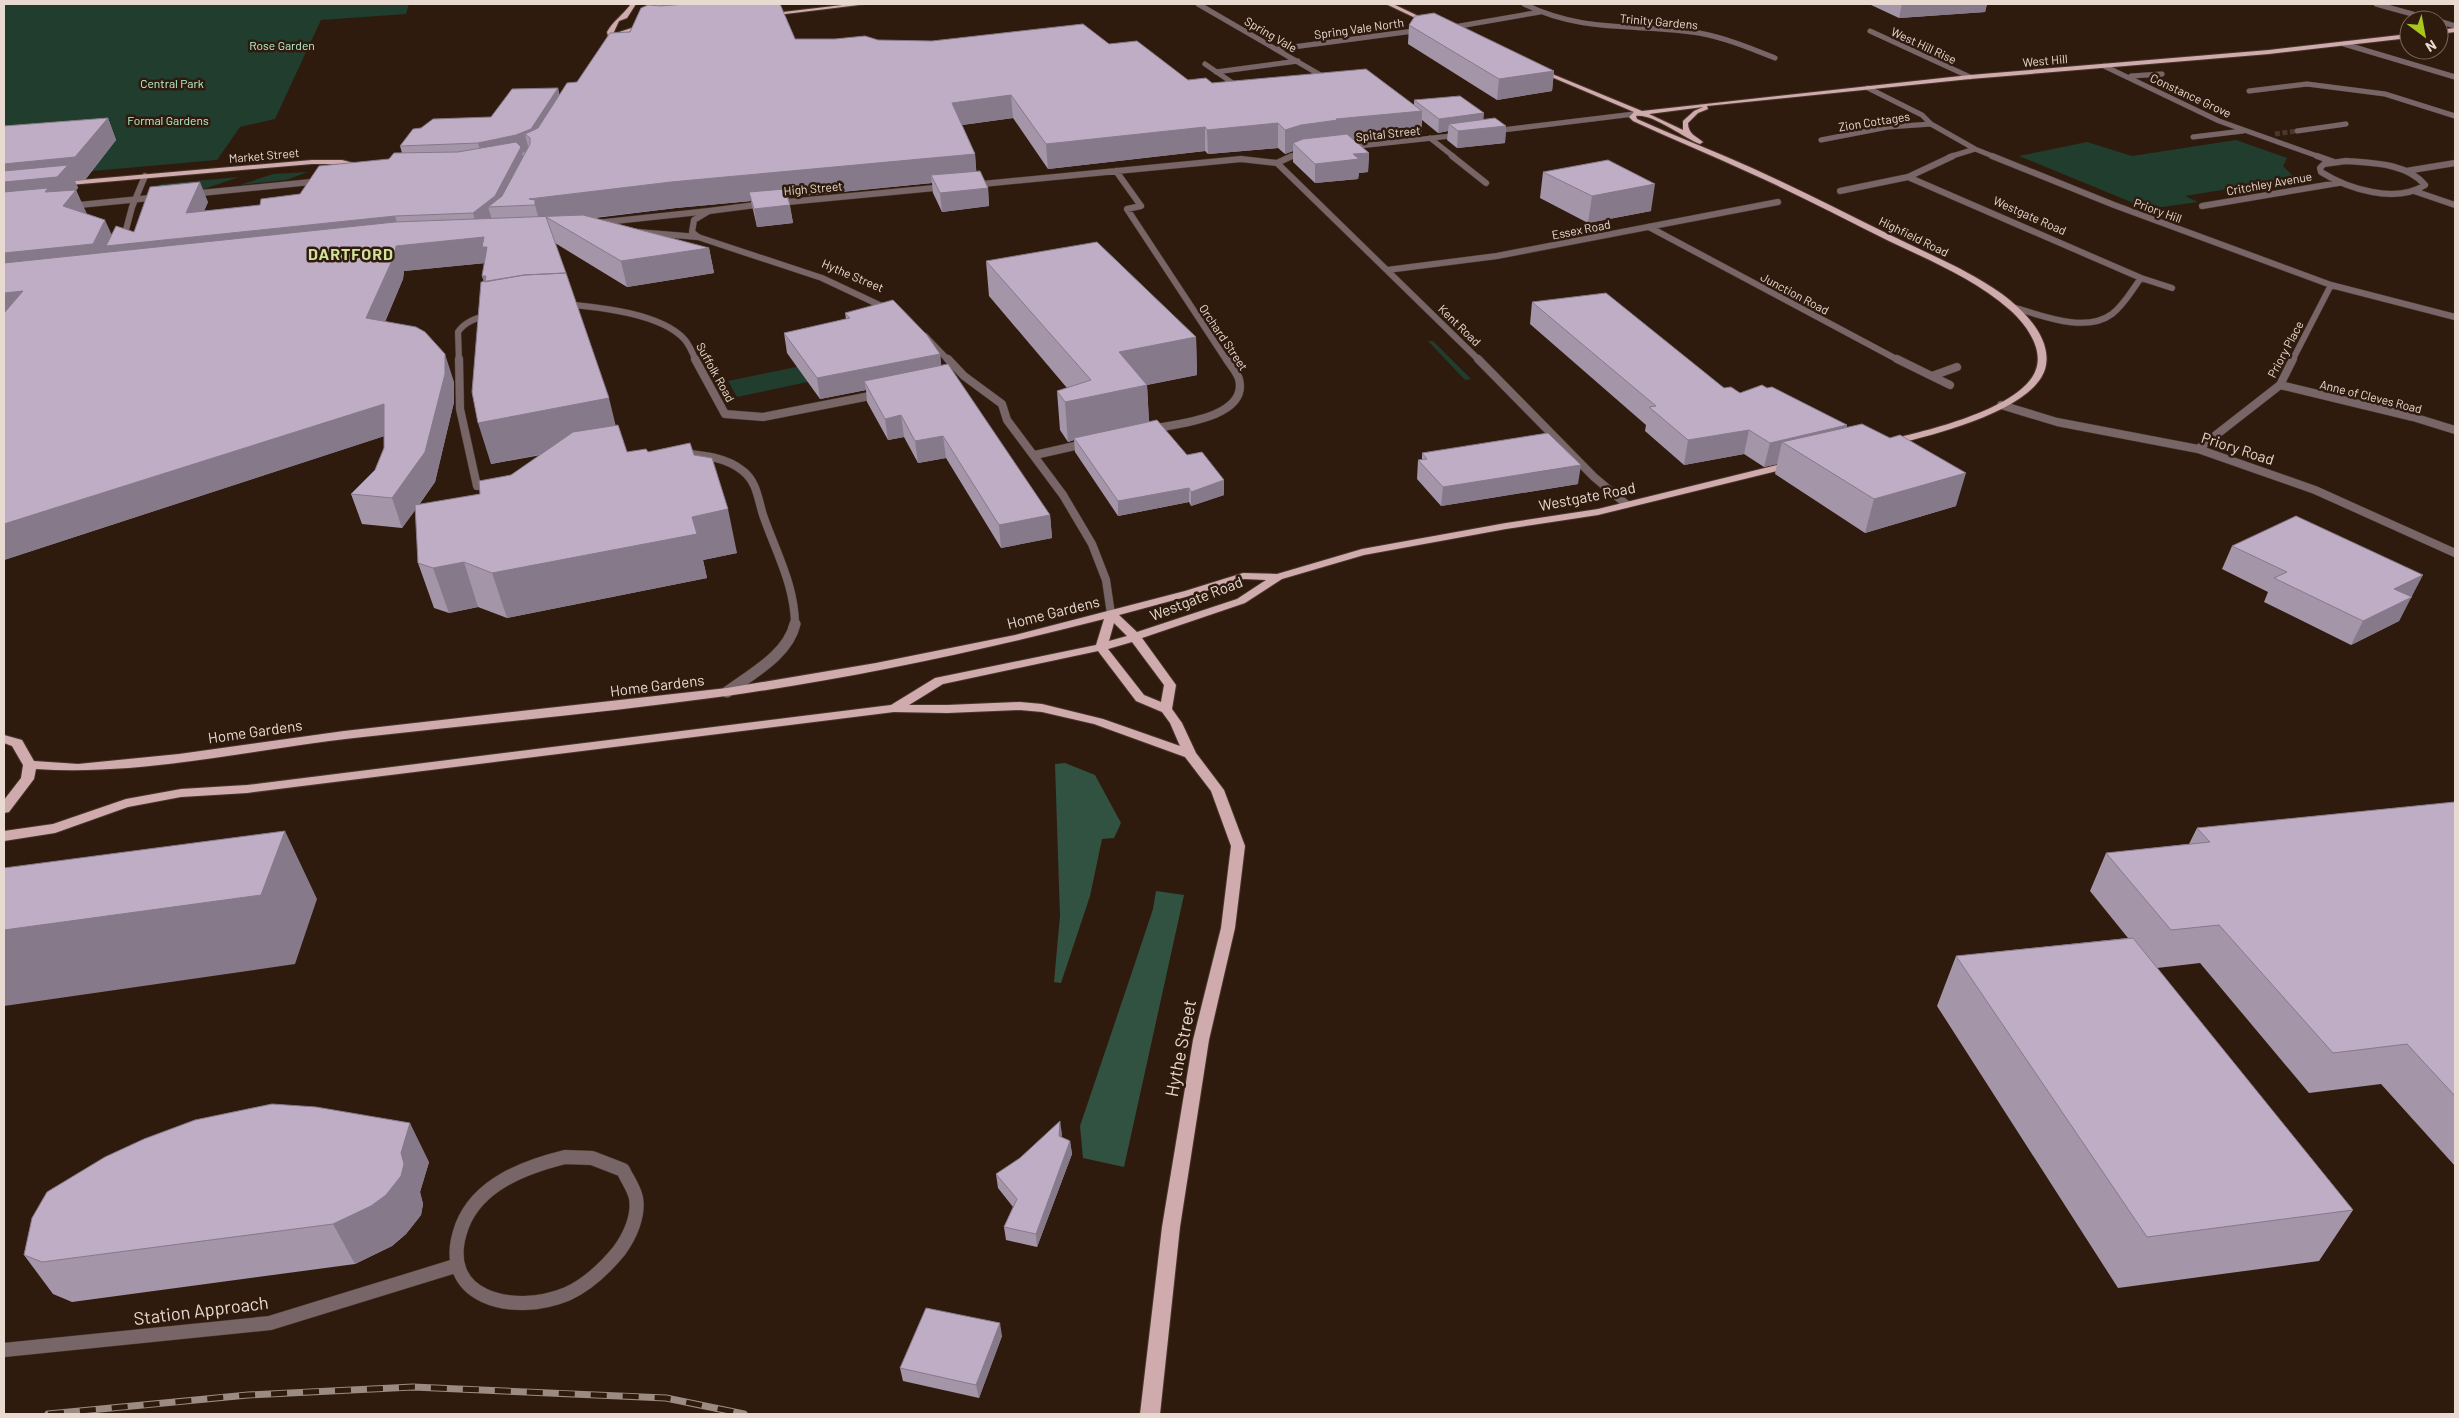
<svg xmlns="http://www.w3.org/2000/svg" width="2459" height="1418" font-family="Barlow,sans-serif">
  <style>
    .green { fill: #203d2e }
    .forest { fill: #315241 }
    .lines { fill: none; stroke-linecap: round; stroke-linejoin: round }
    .minor-tunnel { stroke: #4b382b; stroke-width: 5; stroke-dasharray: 5 2.5; stroke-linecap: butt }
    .pedestrian-casing { stroke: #493629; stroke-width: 7 }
    .minor-far4-casing { stroke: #493629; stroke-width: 5.5 }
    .minor-far3-casing { stroke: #493629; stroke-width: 7 }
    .minor-far2-casing { stroke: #493629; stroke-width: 9 }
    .minor-far1-casing { stroke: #493629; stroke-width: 12 }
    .minor-casing { stroke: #493629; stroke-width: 15 }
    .primary-casing { stroke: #493629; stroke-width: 2 }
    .pedestrian { stroke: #776567; stroke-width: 6 }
    .minor-far4 { stroke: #776567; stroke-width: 5 }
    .minor-far3 { stroke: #776567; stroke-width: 6 }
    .minor-far2 { stroke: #776567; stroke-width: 8 }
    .minor-far1 { stroke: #776567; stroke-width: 11 }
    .minor { stroke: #776567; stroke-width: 14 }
    .primary { fill: #cfabae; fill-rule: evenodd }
    .rail-casing { stroke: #9c8b81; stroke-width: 7 }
    .rail { stroke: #2f1b0e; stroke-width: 5; stroke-dasharray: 16; stroke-linecap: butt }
    .wall { fill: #a495a9; fill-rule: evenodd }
    .shaded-wall { fill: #86798a }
    .building { fill: #bfadc5; stroke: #86798a }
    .labels { text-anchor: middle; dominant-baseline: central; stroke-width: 5; stroke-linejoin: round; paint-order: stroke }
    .far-street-label { font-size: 12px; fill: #e8dad1; stroke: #2f1b0e }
    .far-park-label { font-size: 12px; fill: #b6f5d3; stroke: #2f1b0e }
    .street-label { font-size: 15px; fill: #e8dad1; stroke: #2f1b0e }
    .far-district-label { font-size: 16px; font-weight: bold; letter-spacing: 1px; fill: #d0e398; stroke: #2f1b0e }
    .near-street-label { font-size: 18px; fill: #e8dad1; stroke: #2f1b0e }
  </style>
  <rect width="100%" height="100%" fill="#2f1b0e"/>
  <path class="green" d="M4,4H409L406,14L321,20L275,119L240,127L217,160L92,171L4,149Z
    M2236,140L2287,158L2283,166L2295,178L2185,196L2198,202L2148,209L2019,156L2087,142L2132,156Z
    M308,172L286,180L240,185L273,174Z
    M239,177L201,190L152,188L162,184Z
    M1428,341H1433L1471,379L1465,380Z
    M801,366L812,381L737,397L728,381Z"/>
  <path class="forest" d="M1065,763L1095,775L1121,823L1114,838L1102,839L1090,896L1061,983L1054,982L1060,916L1055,764Z
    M1156,891L1184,895L1124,1167L1083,1158L1080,1126L1132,972L1153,909Z"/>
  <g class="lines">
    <path class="minor-tunnel" d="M2275,134L2297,131"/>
    <defs>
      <path id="pedestrian" d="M191,194L321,181
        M69,206L160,197
        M596,223L709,211
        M637,232L698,237
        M123,241L132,207L145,176"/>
      <path id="minor-far4" d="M1198,4L1329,80
        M1524,4C1584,34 1637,23 1699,33C1726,38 1750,48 1775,58
        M2376,4L2434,20
        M2439,21L2455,26
        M1448,28L1540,12
        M1870,31L1970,77
        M2344,44L2455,77
        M1278,49L1421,30
        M1205,64L1240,88
        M2104,66L2219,121L2320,157
        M1216,72L1298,61
        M2131,76L2162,74
        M1868,88L1922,115L1931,124L1975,149L1995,157
        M2249,91L2307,84L2385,94L2455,116
        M1494,131L1634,114
        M2297,131L2346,124
        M2193,137L2243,131
        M1430,138L1454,157
        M1821,140L1888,127L1931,124
        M1350,147L1460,135
        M1290,157L1306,152
        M1949,157L1975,149"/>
      <path id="minor-far3" d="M1452,156L1486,183
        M1992,156L2114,205L2331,285L2455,317
        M2317,156L2334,162
        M2346,161C2372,163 2407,163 2425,185C2396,204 2348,189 2321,172L2320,168L2324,164Z
        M1277,163L1480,361
        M1116,171L1141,206L1127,209L1227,361
        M2406,171L2455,163
        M1908,177L2141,278L2172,288
        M972,185L1241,159L1277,163L1292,156
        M1840,191L1908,177L1953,156
        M2414,191L2455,205
        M777,203L945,187
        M763,204L709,211L694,220L692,232L698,237L822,278L890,310
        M2202,206L2338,183
        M1649,227L1900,361
        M1387,270L1497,256L1778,202
        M564,304C597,307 662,313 685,340C690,346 693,354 696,361
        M2012,307C2041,315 2085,334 2112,314C2124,305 2132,290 2141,278
        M925,336L949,361
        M459,361L458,332C465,321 478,318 490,314
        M2292,361L2331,285"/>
      <path id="minor-far2" d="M459,359L460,409L477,486L492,483
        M695,359L725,414L763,417L880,394
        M948,359L964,376L1002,404L1007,420L1063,495L1092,544L1106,580L1111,614
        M1478,359L1594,477L1626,504
        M1897,359L1950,385
        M1932,376L1957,367
        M2280,385L2413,417L2455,430
        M2001,405L2057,422L2198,449L2315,490L2455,553
        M1151,429C1176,424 1249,418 1239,379C1237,372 1230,365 1227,359
        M2198,449L2280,385L2293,359
        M681,453C702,455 726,457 743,471C757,482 758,499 763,515C776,552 795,586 795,625
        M1035,455L1088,443"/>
      <path id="minor-far1" d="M727,692C751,674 788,655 795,624"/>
      <path id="minor" d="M565,1157L592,1158L623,1170C627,1179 634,1188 636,1198C639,1216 630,1236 619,1251C605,1268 587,1285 567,1294C514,1316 435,1299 462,1226C478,1184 525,1167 565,1157Z
        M4,1350L270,1323L455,1266"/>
      <path id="primary" d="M631,4H636L627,18L619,21L613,34L647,23L650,25L613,37L606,48H602L608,36L607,32C614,20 623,15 631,4Z
        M851,4H867L769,16L766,14Z
        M1386,4H1393L1431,22L1426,23Z
        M2455,28V32L2439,34V30Z
        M2409,34V38L2269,54L1970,79L1707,106L1708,109L1698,113L1688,123C1688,134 1696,136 1703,142L1700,144C1684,138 1652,113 1636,116L1637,119C1675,136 1714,151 1752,168C1798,189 1843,212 1888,234C1926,253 1967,269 2002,294C2022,309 2051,336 2046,365C2039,410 1929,436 1891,445L1888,444V440C1925,431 2018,410 2035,372C2045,350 2026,324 2010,310C1975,279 1931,261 1889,241C1843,218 1797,194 1750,173C1711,155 1672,139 1633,121L1629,117L1634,112L1535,70L1540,69L1642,111L1970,75L2269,50ZM1703,107L1694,111L1683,121V130L1649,114Z
        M312,160H342L370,167L367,169L342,164H312L58,186L54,184L58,182Z
        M1793,461L1797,462V466L1598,515L1506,529L1364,555L1282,579L1245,603L1142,638L1176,685L1172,709L1182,723L1196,753L1224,790L1245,846L1235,928L1209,1040L1180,1227L1160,1414H1140L1162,1227L1193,1040L1221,928L1231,846L1211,791L1185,757L1094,724L1042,712L1020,710L947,713L894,712L247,793L181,797L128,807L55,833L4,841V831L53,824L126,799L181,789L247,785L891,705L935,678L1096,645L1104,619C980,651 853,678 726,696C603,713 478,724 354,738C248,750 142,776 36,769L34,779L9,812L4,813V800L21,778L23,765L12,746L4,743V735L22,740L34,761L78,764L179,754L344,731L727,688L876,663L1015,635L1185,591L1243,573L1277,574L1362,549L1506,523L1598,509ZM1244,579L1266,580L1237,599L1137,632L1119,615L1193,595ZM1114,623L1127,636L1109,641ZM1132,642L1164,685L1161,702L1144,695L1108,649ZM1098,651L1136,701L1162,712L1170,723L1180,746L1103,719L1042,704L1020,702L947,705H909L943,684Z"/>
    </defs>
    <use href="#pedestrian" class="pedestrian-casing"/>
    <use href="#minor-far4" class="minor-far4-casing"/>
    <use href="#minor-far3" class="minor-far3-casing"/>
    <use href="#minor-far2" class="minor-far2-casing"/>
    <use href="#minor-far1" class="minor-far1-casing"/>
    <use href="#minor" class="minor-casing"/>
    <use href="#primary" class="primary-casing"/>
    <use href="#pedestrian" class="pedestrian"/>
    <use href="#minor-far4" class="minor-far4"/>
    <use href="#minor-far3" class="minor-far3"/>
    <use href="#minor-far2" class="minor-far2"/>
    <use href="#minor-far1" class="minor-far1"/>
    <use href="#minor" class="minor"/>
    <use href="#primary" class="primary"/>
    <defs>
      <path id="rail" d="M48,1414L248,1395L413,1387L666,1398L744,1414"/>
    </defs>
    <use href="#rail" class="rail-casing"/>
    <use href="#rail" class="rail"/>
  </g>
  <path class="wall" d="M647,4H780L795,39L1109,44L1188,80L1212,83L1414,105V100L1506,126L1505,143L1457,148L1447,140L1448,131L1438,133L1422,120L1421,135L1355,141L1369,153L1368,172L1359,173L1358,179L1315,183L1293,162V151L1285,154L1278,148L1208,154L1205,151L1048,169L1013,118L962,125L975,154L976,171L988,188L989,206L942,212L933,193L932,183L788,197L793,223L757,227L751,201L676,208L595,218L709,248L714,273L627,287L555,243L615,425L627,452H648L694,455L737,553L703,560L707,578L507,618L478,607L449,613L434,608L418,563L416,509L402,528L362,524L351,494L375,470L384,448V436L4,560V126L108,118L116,140L85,180L75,181L78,188L76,190L86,214L112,235L134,232L208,202L204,211L260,205L300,194L389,159L402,153L400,146L421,128L491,117L558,88L559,95L577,82L630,32L647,5ZM485,263L482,276L484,282L491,464L541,455L511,475L480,494L419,505L435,482L454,402V382L385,322L403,279L404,271Z
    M1869,4H1987L1985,12L1899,18Z
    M1409,25L1554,71L1552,91L1497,100L1408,44Z
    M1543,172L1651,211L1588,223L1540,198Z
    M986,261L1196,337L1197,375L1147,385L1149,422L1187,455L1224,480V495L1191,506L1189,502L1118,516L1075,452L1074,440L1068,442L1060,430L1057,391L1067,388L989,296Z
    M1532,302L1724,388L1740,393L1767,388L1847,425V427L1956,506L1865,533L1775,474L1777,464L1764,467L1744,454L1684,465L1645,431L1646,425L1530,324Z
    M845,313L940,354L941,365L1050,515L1052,538L1001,548L946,458L918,463L904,437L888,440L867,402L866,390L820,399L787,353L784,333L846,319Z
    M1422,453L1578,484L1441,506L1417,479L1418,460H1422Z
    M2232,546L2411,597L2399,621L2351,645L2264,602L2268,592L2222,569Z
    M2455,802V1166L2381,1084L2309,1093L2200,963L2157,968L2353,1210L2319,1261L2118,1288L1937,1006L1956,956L2128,938L2090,891L2106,853L2189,844L2197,828Z
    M1062,1134L1061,1137L1070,1141L1072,1154L1037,1247L1006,1240L1004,1227L1013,1207L998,1188L996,1174Z
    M429,1162L420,1192L423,1204L421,1215L406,1234L392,1246L355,1264L72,1302L53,1294L24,1255Z
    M1002,1336L979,1398L903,1381L900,1368Z"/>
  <path class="shaded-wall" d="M661,4H776L664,19Z
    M1902,4H1987L1985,12L1899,18Z
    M1554,71L1552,91L1497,100L1499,79Z
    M558,88L562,106L530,138L525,134L529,150L522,153L526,167L506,206L488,207L493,223L479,234L473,213L483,161L478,143Z
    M1011,95L1013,118L955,126L952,103Z
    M1422,111L1421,135L1337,142L1293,143V151L1285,154V130L1301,125L1336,119Z
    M1484,113L1483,127L1449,124L1448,131L1438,133L1439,119Z
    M108,118L116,140L85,180L75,181L78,188L76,190L87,214L4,207V164Z
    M1278,123V148L1208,154L1207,130Z
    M1506,126L1505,143L1457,148L1458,131Z
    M1205,127V151L1048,169L1046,144Z
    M1369,153L1368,172L1359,173L1358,179L1315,183V164L1353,154Z
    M975,154L977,179L931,175L932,183L751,201L749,192L751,201L676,208L556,222L546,217L542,231L535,205L529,199L671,182Z
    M200,182L208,202L194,234L186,213Z
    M1655,184L1651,211L1588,223L1592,196Z
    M988,188L989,206L942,212L940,193Z
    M790,205L793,223L757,227L754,209Z
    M395,216L401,237L4,280V253L105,220L116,244Z
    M484,237L494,272L486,263L404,271L403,279L375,345L366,318L396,246Z
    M709,248L714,273L627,287L621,261Z
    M482,276H526L490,302Z
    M23,291L4,321V293Z
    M1196,337L1197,375L1120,390L1119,352Z
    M445,354L454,382V402L435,482L402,528L392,498Z
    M940,354L942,374L864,381L866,390L820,399L817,378Z
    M1147,385L1149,424L1074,438V440L1068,442L1065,402Z
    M609,398L619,439L491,464L478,423Z
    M384,404L394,433L4,560V524Z
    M901,415L904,437L888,440L885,419Z
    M1847,425L1841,449L1782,442L1777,464L1764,467L1770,443Z
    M1749,430L1744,454L1684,465L1688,440Z
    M943,436L946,458L918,463L915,441Z
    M1581,465L1578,484L1441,506L1443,487Z
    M1966,473L1956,506L1865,533L1874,499Z
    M1224,480V495L1191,506V492Z
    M1189,488V502L1118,516V501Z
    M728,509L737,553L703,560L707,578L507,618L492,573L692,517Z
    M1050,515L1052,538L1001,548L999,525Z
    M464,562L478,607L449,613L433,568Z
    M2423,575L2399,621L2351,645L2363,621L2394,589Z
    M285,831L317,899L295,964L4,1006V930Z
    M1060,1121L1062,1134L1060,1150L1059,1136Z
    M410,1123L429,1162L420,1192L423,1204L421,1215L406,1234L392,1246L355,1264L333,1224L401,1153Z
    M1070,1141L1072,1154L1037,1247L1036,1234Z
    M1000,1323L1002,1336L979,1398L976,1385Z"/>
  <path class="building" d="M686,4H780L795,39H835L865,36L878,40L932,41L1083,24L1109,44L1137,41L1188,80L1206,78L1212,83L1366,69L1422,111L1336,119L1338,120L1301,125L1285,130L1278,123L1207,130L1205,127L1046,144L1011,95L952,103L975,154L671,182L529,199L535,200V205L488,207L502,196L530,144V138L525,134L538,128L567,83L577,82L610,33L630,32L641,8L648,5L660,6Z
    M1434,13L1554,71L1499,79L1409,25L1415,16Z
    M558,88L531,129L516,135L478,143L400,146L413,129L421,128L433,119L491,117L512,89Z
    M1460,96L1484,113L1439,119L1414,100Z
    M108,118L75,157L4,164V126Z
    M1495,118L1506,126L1458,131L1449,124Z
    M1347,134L1369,153L1353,154L1359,159L1315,164L1293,143L1303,139Z
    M516,142L521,147L495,196L473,213L395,216L106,246L116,226L134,232L150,187L200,182L186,213L260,205L261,199L300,194L319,166L389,159L394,153L458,152Z
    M1608,160L1655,184L1592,196L1543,172Z
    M68,165L57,177L4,182V171Z
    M980,171L988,188L940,193L931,175Z
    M48,188L45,192L76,190L63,206L105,220L93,244L4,253V192Z
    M785,189L790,205L754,209L749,192Z
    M583,215L709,248L621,261L546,217L566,273L524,275L485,282L486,276H482L487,247H482L484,237L396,246L395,254L366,318L416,327L425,332L445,354V374L425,452L392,498L351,494L375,470L384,448V404L4,524V313L23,291L4,293V263L395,222Z
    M1097,242L1196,337L1119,352L1147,385L1065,402L1057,391L1091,380L986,261Z
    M566,273L609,398L478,423L472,392L481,282L524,275Z
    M1606,293L1724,388L1731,387L1740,393L1762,385L1767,388L1772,387L1847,425L1770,443L1749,430L1688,440L1649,407L1656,406L1532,302Z
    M893,300L927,335L940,354L817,378L784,333L850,318L845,313Z
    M948,364L1050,515L999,525L943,436L915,441L901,415L885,419L864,381Z
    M1157,420L1187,455L1202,452L1224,480L1191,492L1189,488L1118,501L1074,438Z
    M1862,424L1890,438L1900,435L1966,473L1874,499L1782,442Z
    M618,425L627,452L646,449L648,452L690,443L694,455L712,458L728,509L692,517L697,534L492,573L464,562L433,568L418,563L415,505L480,494L479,481L511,475L573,432Z
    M1548,433L1581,465L1443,487L1418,460L1427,459L1422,453Z
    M2296,516L2423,575L2394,589L2412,597L2363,621L2274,578L2287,572L2232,546Z
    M2455,802V1096L2407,1044L2333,1053L2219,925L2171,930L2106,853L2210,842L2197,828Z
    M285,831L261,895L4,930V868Z
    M2133,938L2353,1210L2147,1237L1956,956Z
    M272,1104L316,1107L410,1123L401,1153L404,1164L401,1176L386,1195L371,1206L333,1224L42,1262L24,1255L32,1218L47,1192L105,1157L144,1139L195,1120Z
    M1060,1121L1059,1136L1070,1141L1036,1234L1004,1227L1017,1199L996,1174L1020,1158Z
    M926,1308L1000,1323L976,1385L900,1368Z"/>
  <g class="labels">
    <g class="far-street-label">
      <text transform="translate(1659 21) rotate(5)">Trinity Gardens</text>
      <text transform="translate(1359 28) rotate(-8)">Spring Vale North</text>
      <text transform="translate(1271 34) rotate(30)">Spring Vale</text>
      <text transform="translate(1924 45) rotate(25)">West Hill Rise</text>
      <text transform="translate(2045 60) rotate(-5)">West Hill</text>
      <text transform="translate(2191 95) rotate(25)">Constance Grove</text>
      <text transform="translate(1874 121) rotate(-9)">Zion Cottages</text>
      <text transform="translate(1388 133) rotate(-6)">Spital Street</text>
      <text transform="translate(264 155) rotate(-5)">Market Street</text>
      <text transform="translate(2269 183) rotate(-10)">Critchley Avenue</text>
      <text transform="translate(813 188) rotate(-5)">High Street</text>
      <text transform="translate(2158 210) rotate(20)">Priory Hill</text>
      <text transform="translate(2030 215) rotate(24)">Westgate Road</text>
      <text transform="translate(1581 229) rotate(-11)">Essex Road</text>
      <text transform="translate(1914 236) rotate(26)">Highfield Road</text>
      <text transform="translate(853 275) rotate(23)">Hythe Street</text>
      <text transform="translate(1795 293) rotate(28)">Junction Road</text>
      <text transform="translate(1460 325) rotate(44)">Kent Road</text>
      <text transform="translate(1224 337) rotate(56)">Orchard Street</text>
      <text transform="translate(2285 349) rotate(-62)">Priory Place</text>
      <text transform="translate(716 372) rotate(61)">Suffolk Road</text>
      <text transform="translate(2371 396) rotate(14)">Anne of Cleves Road</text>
    </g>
    <g class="far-park-label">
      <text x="282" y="45">Rose Garden</text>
      <text x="172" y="83">Central Park</text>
      <text x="168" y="120">Formal Gardens</text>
    </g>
    <g class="street-label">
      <text transform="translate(2238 448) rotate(18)">Priory Road</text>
      <text transform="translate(1587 496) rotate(-11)">Westgate Road</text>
      <text transform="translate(1196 598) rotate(-21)">Westgate Road</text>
      <text transform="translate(1053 612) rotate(-14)">Home Gardens</text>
      <text transform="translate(657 685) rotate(-7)">Home Gardens</text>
      <text transform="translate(255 731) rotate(-8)">Home Gardens</text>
    </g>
    <g class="far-district-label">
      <text x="351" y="253">DARTFORD</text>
    </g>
    <g class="near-street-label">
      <text transform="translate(1180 1048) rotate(-79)">Hythe Street</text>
      <text transform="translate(201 1310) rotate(-7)">Station Approach</text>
    </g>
  </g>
  <rect width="2459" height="1418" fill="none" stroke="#e8dad1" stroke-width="10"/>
  <g transform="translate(2424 35) rotate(148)"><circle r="24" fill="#2f1b0e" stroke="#79675c"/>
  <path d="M0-4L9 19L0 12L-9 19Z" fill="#a8c71c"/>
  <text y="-8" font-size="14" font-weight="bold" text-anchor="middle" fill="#e8dad1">N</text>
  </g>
</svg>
